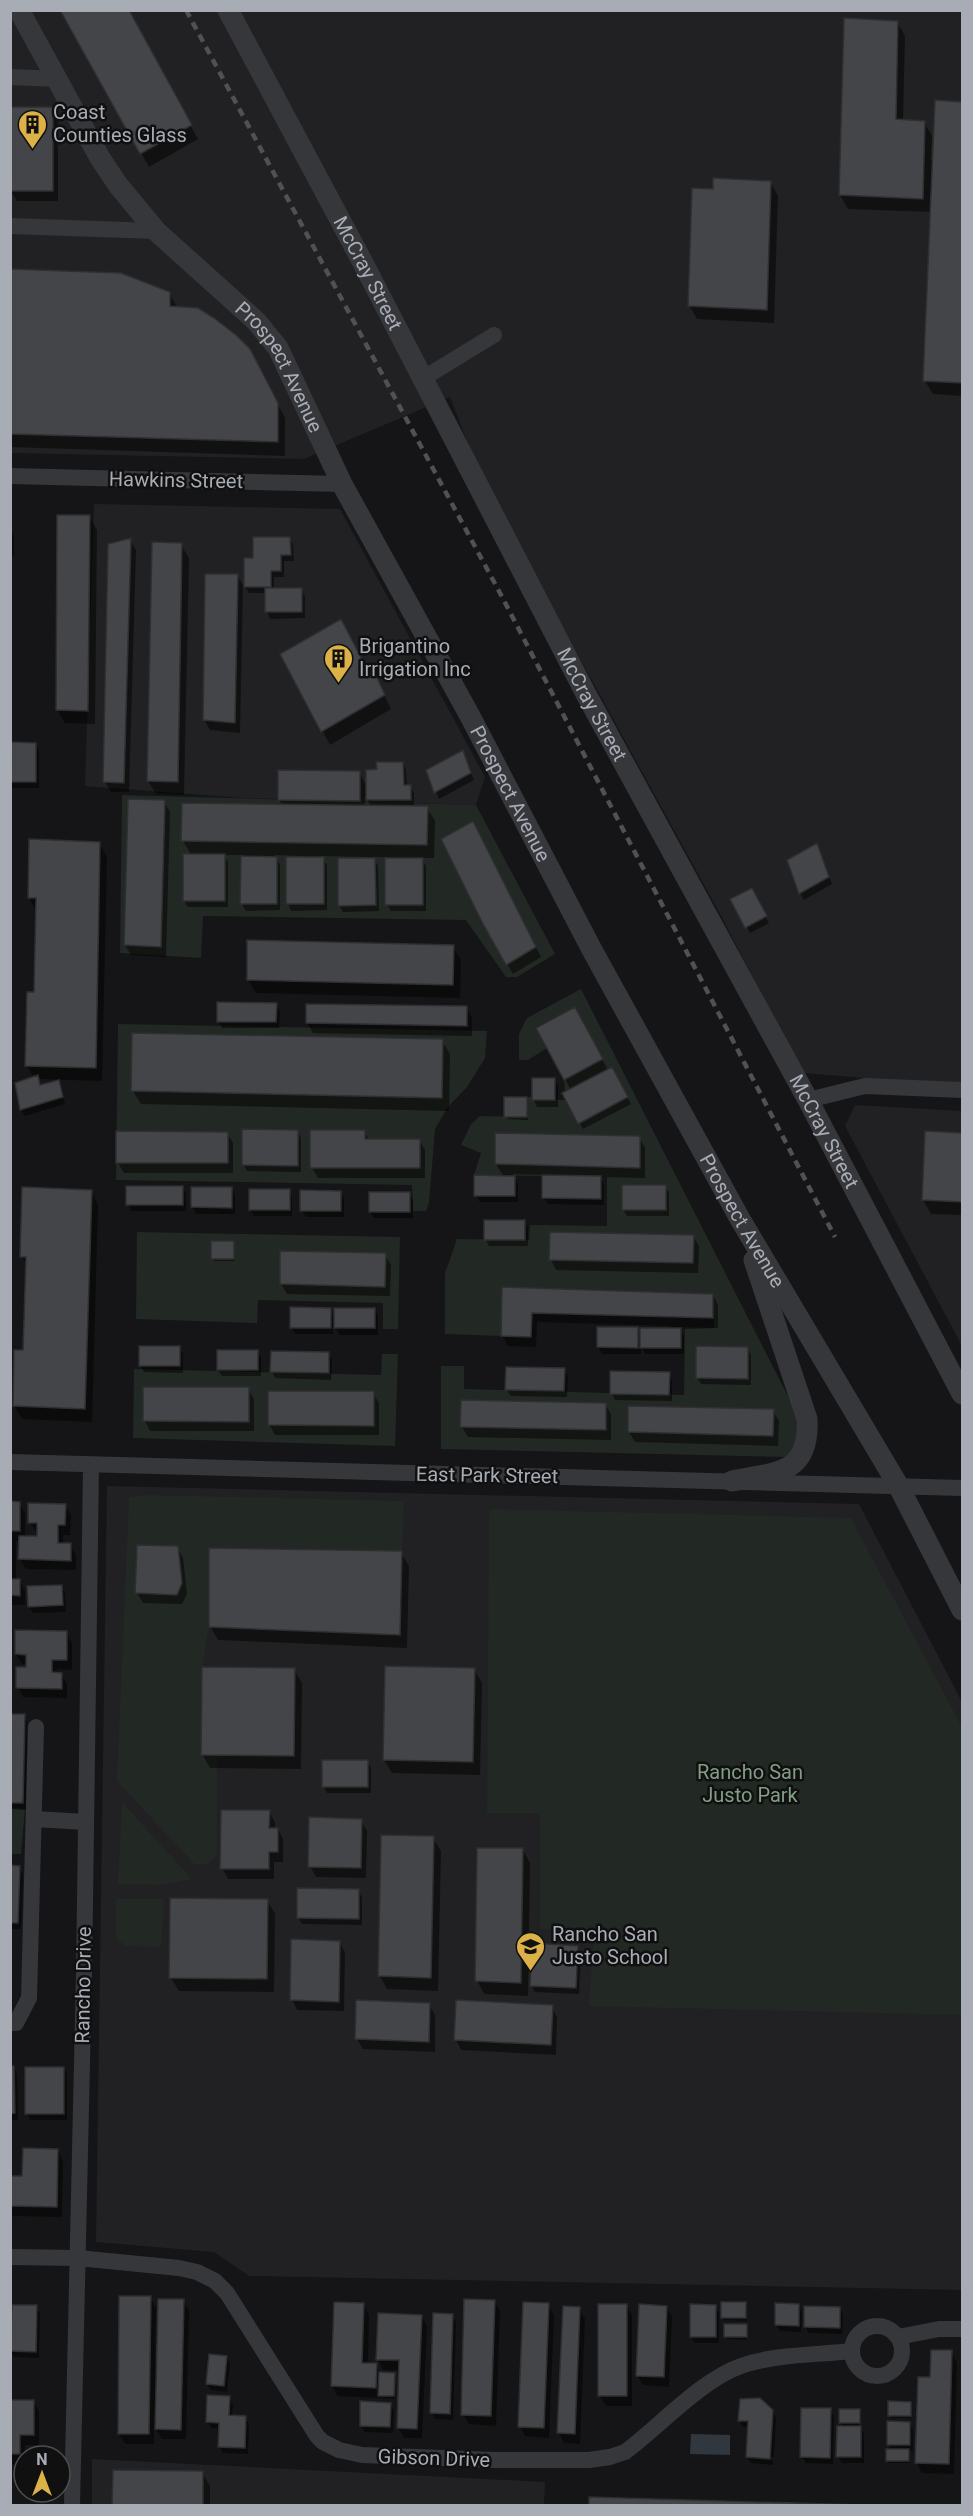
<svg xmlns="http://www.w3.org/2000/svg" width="973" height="2516" font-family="Roboto,sans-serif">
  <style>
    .built { fill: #212123 }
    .green { fill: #222823 }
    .water { fill: #30373e }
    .shadow { fill: #0007; fill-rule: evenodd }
    .building { fill: #444549; stroke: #2f2f32; stroke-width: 1.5 }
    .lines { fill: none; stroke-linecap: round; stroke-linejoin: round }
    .minor { stroke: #36373b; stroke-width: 16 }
    .tertiary { stroke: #36373b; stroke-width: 21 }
    .rail { stroke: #505156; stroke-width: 4.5; stroke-dasharray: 8 6; stroke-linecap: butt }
    .labels { text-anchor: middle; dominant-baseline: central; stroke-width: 5; stroke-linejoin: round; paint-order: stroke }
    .poi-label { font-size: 20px; fill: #a8acb5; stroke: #101011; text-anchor: start }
    .street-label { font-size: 20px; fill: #a8acb5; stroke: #101011 }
    .park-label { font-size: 20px; fill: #829e85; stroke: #101011 }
  </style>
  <rect width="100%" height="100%" fill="#151517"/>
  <path class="built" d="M11,11H962V1086L803,1073L719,912L482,480L450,397L304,459L11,453Z
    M94,504L340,509L485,777L476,805L243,798L85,786Z
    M855,1105L962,1111V1346L845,1126Z
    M107,1486L859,1504L962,1702V2290L249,2276L214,2252L96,2242Z
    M92,2459L545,2482L544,2505H92Z"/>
  <path class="green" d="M122,795L476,805L555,954L517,977H506L466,920L203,916L201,958L120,953Z
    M581,989L802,1424L793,1452L784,1457L441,1449V1366H464V1389L684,1395L685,1329L714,1328L713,1294L502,1287L501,1336L445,1334V1273L457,1239L529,1240L530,1225L607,1226V1177L474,1175L481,1153L461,1145L471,1124L480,1116L527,1117V1097H532L533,1100H566L578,1124L628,1097L612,1067L565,1092L564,1080L603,1059L575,1007L536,1027L547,1048L528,1060H519V1034L527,1018Z
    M118,1024L487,1031L485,1058L467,1087L448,1107L435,1129L429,1203L426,1211H413L412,1185L116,1180Z
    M137,1232L400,1237L398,1329H383V1303L258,1300L257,1323L136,1319Z
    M382,1354H398L395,1446L133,1438L134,1369L381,1375Z
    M148,1495L404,1501L402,1551L210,1548L209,1627L202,1667L201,1754L217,1755V1856L207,1864H194L117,1781L129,1497Z
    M489,1509L851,1518L962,1727V2015L589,2006L594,1932L540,1929V1813H487Z
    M122,1802L192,1879L161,1885L118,1884Z
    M11,1808L25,1809L21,1854H11Z
    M116,1899H164L161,1947L124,1946L116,1937Z"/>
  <path class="water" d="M691,2434L730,2435V2455L690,2454Z"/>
  <path class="shadow" d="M62,10H127L198,139L149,167Z
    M846,20L897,22L905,36L903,121L924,122L932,136L931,160H934L937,101L962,103V396L933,394L925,381L932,212L848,209L840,195Z
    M52,108L58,118V201H17L11,191Z
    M771,183L778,196L774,323L697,319L689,305L715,191Z
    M10,271L169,293L177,307L257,365L285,418V456L10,447Z
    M89,516L97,530L95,724L65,723L57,710Z
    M10,529L14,536V556H10Z
    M290,539L293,545L294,561H284V577H274V590L301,589L305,596V618L270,619L267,612L266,593H249L245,587Z
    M130,540L136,550L129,792H111L105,782Z
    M181,545L189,558L184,795L156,794L148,781Z
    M237,575L243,585L240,733L210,730L204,720Z
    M282,654L369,674L373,671L391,709L330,745Z
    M10,744H35L39,751V788H10Z
    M462,752L474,780L439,799L427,771Z
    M403,763L406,770L407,787L410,786L414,793V808H427L435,821L434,858H421L426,866V911H391L387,905V857H373L378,866L379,911L343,912L339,905L367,857L321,856L327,865V910L291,911L288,904L287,859H301V856L275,855L280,865V910L246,911L242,904L243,855H224L228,862V907H188L184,901L192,856L183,841L283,806L279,800L359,772L367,787ZM365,795L371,807H365Z
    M164,802L170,812L166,957L131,955L125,945Z
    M478,833L541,957L513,974L483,921Z
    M31,841L99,843L107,857L102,1081L39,1079L42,1086L59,1081L65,1104L25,1116L21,1110L16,1084L34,1078L27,1066L36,994L37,912L29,898Z
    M817,845L832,884L804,900L800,893Z
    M751,890L769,923L750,933L732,900Z
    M453,947L461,960L460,998L256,993L248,979Z
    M276,1004L280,1011L279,1028H222L218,1021Z
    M466,1008L472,1018V1036L313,1033L307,1023Z
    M575,1009L608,1070L612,1069L631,1104L583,1129L564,1094L571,1090L565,1079Z
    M442,1041L450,1054L449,1111L141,1104L133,1091Z
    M533,1079H554L558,1086V1107H537L534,1100Z
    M526,1099L528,1120L508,1119L506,1117Z
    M297,1131L301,1138V1172L247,1171L243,1164Z
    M364,1131L369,1140H419L425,1150V1178H318L312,1168Z
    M227,1133L233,1143V1173H124L118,1163Z
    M926,1133L962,1134V1215L931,1214L923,1200Z
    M497,1134L639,1137L645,1148V1178L600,1177L604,1184V1205L548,1204L544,1198V1175L513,1174L518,1184V1202H480L476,1195L504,1177L496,1164Z
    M665,1186L669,1193V1216H627L623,1209Z
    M182,1187L186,1194V1211H131L128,1204Z
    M231,1189L235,1195V1214H196L193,1207Z
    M91,1191L98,1205L92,1422L22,1419L14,1405L24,1352L27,1266L22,1256Z
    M289,1191L292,1197V1216H254L250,1209Z
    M340,1192L344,1199V1217H306L302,1210Z
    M409,1193L413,1200V1218H374L370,1212Z
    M524,1221L528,1228V1246H489L486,1240Z
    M693,1236L699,1246L698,1273L556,1270L551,1260Z
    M233,1242L235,1261H214L212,1258Z
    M282,1253L385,1255L391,1265L390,1296L287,1294L281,1284Z
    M503,1288L713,1295L718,1305V1328L679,1327L684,1336V1354H645L641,1346V1354H602L598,1347V1329H637L641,1336L671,1329V1326L537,1322L536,1347L508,1346L502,1335Z
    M330,1309L336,1320L375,1310L378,1316V1335H340L333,1324V1334H295L291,1327Z
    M179,1348L183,1354V1373L144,1372L141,1366Z
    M748,1349L751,1355V1385L701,1384L697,1377Z
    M257,1351L261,1358V1376H222L218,1370Z
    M328,1354L332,1360L331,1380L275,1378L272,1371Z
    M564,1369L568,1376L567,1397L511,1396L507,1390Z
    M669,1373L672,1380V1401L615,1400L612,1394Z
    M248,1389L254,1399V1431H150L145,1421Z
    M373,1393L379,1403V1435H275L269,1424Z
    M605,1404L611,1414V1440L468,1437L462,1427Z
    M773,1411L779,1421L778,1446L635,1442L629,1432Z
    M10,1503H19L25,1513V1537L38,1538V1533L36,1532L30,1522L65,1505L71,1515L70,1535H63V1545H70L76,1555V1570L26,1569L20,1559V1541H16V1580H19L25,1591V1605H10Z
    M177,1548L183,1558L187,1594L182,1604L143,1603L137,1593Z
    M401,1553L409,1566L407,1648L218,1640L210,1626Z
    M61,1586L65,1593L66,1612L33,1613L29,1607Z
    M66,1633L72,1643V1670L57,1669V1674H61L67,1684V1698L23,1697L18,1687L27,1664H22L16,1654Z
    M474,1669L482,1683L480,1775L392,1773L384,1760Z
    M294,1670L302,1683L301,1769L210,1768L202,1754Z
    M10,1715L24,1716L27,1722L26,1810L12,1809L10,1807Z
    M368,1762L371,1768V1793H327L324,1787Z
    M269,1812L275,1822V1829H278L283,1839V1862H274V1879H228L222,1868Z
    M361,1820L367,1831L366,1878L316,1877L310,1866Z
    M433,1838L441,1851L438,1991L387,1989L380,1976Z
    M523,1850L530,1863L528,1996L484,1994L477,1980Z
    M10,1867H19L23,1874L21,1929H10Z
    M358,1891L362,1897V1925L302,1924L298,1917Z
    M267,1900L275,1914L274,1992L179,1991L171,1978Z
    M339,1942L345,1952L344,2011L297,2010L292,1999Z
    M577,1947L581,1954L579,1994L535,1992L531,1985Z
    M429,2005L435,2015V2052L363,2049L357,2039Z
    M552,2007L557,2017L556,2055L461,2050L456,2040Z
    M13,2067L17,2074L18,2120H10V2068Z
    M64,2068L67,2075V2120H30L27,2113Z
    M58,2150L63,2161L62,2217L13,2216L10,2212V2177L24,2178Z
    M150,2298L156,2308L155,2363H158L183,2301L189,2311L186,2439H162L154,2425V2444H125L119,2434Z
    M494,2301L500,2311L496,2426L469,2424L463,2414Z
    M335,2304L364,2305L369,2315L368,2365H376L381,2374L394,2375L395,2399L338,2396L332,2386Z
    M745,2304L747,2321L724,2320L723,2317Z
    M548,2305L554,2315L549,2438L525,2436L520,2426Z
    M626,2305L632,2315V2406H606L600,2396Z
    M715,2306L719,2313V2343H695L691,2336Z
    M798,2306L802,2312L801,2332L780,2331L776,2325Z
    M36,2307L40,2313L39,2358L14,2357L10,2352V2317Z
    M666,2307L672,2317L669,2387L643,2385L637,2375Z
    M839,2308L843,2315L842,2334L809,2333L805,2326Z
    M579,2309L585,2319L580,2444L564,2443L559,2433Z
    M452,2315L456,2322L453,2420L435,2419L432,2413Z
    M421,2316L427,2326L422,2438H404L398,2428L400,2370H383L378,2359Z
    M746,2325L747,2340L727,2339L726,2337Z
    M951,2352L957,2362L954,2474L922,2473L917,2463Z
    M226,2357L230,2363L227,2392L211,2390L207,2384Z
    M229,2397L233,2404L232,2417L245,2418L249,2424L248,2454L223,2453L219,2446L220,2429L211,2428L208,2422Z
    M10,2401H33L39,2411V2445H25L24,2464H10Z
    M910,2403L911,2418H891L889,2415Z
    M390,2404L394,2411L393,2433L365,2432L361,2426Z
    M830,2410L834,2416L833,2464L806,2463L802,2457Z
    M859,2410V2425L864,2434V2463H842L838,2456L843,2427L840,2422Z
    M772,2411L776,2418L774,2457L749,2455V2458L773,2460V2465L751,2463L747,2456L750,2427H743L739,2420Z
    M909,2423L913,2430V2451H909L910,2463H889L887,2461L892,2451L889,2445Z
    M202,2472L210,2486V2506H114Z"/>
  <path class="building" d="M60,10H129L192,125L140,154Z
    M844,18L898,21L896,119L925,121L923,199L839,195Z
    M935,100L962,102V383L923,381Z
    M10,107H53V191H10Z
    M713,178L771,181L767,310L688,306L692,188L713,189Z
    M10,269L121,273L170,292V306L198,308L214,318L236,335L250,349L261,370L278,403V442L10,434Z
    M57,515H90L88,711L56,710Z
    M253,537H290L291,555H281V571H271V587H244V558H253Z
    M131,538L124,783L103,782L108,544Z
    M152,542L182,543L178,782L147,781Z
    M205,574H238L235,723L203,720Z
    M265,588H302V612H265Z
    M341,619L369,673L373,669L385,695L321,732L280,654Z
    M10,742L36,743V782H10Z
    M463,750L471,773L434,793L426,770Z
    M376,762H403L404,785H411V800H366V770L377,769Z
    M278,770L360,771V801L278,800Z
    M128,799L165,800L161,947L124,945Z
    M182,803L428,806L427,845L181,841Z
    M473,821L536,947L506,965L482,922L441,839Z
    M29,839L100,842L96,1068L25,1066L27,992H34L36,898H28Z
    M817,843L829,877L799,894L787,860Z
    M183,854H225V901H183Z
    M241,856L277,857V904H240Z
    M286,857H324V904H286Z
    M338,858H375L376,905L338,906Z
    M385,858H423V905H385Z
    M752,888L767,916L745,928L730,899Z
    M247,940L454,945L453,985L247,980Z
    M217,1002L277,1003L276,1022H217Z
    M306,1004L467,1006V1026L306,1023Z
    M575,1007L603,1059L564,1080L536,1028Z
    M132,1033L443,1039L442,1098L131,1091Z
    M612,1067L628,1097L578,1124L562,1093Z
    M38,1075L40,1085L59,1080L63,1097L20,1110L15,1083Z
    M532,1078H555V1100H532Z
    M504,1097H527V1117H504Z
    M242,1129L298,1130V1166L242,1165Z
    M310,1130H365V1139H420V1168H310Z
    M116,1131L228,1132V1163H116Z
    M925,1131L962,1133V1202L922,1200Z
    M495,1133L640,1136V1168L495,1164Z
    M474,1175L515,1176V1196H474Z
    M542,1175L601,1176V1199L542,1198Z
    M622,1185H666V1210H622Z
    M126,1186H183V1205H126Z
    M22,1187L92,1190L85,1409L13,1406L14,1350H23L26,1257H20Z
    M191,1187H232V1208L191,1207Z
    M249,1189H290V1210H249Z
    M300,1190L341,1191V1211H300Z
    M369,1192H410V1212H369Z
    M484,1220H525V1240H484Z
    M550,1232L694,1235L693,1263L549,1260Z
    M211,1241H234V1259H211Z
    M280,1251L386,1253L385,1287L280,1284Z
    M502,1287L713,1294V1318L532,1313L531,1337L501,1336Z
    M290,1307L331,1308V1328H290Z
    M334,1308H375V1328H334Z
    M597,1327H638V1348L597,1347Z
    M640,1328H681V1348H640Z
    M139,1346H180V1366H139Z
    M696,1346L748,1347V1379L696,1378Z
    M217,1350H258V1370H217Z
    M271,1351L329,1352V1373L270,1372Z
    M506,1367L565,1368L564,1391L505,1390Z
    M610,1371L670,1372L669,1395L610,1394Z
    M143,1387H249V1422L143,1421Z
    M268,1391H374V1426L268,1425Z
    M461,1400L606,1403V1430L460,1427Z
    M628,1406L774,1409L773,1436L628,1432Z
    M10,1501L20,1502V1531H11L10,1572Z
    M28,1503L66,1504L65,1525H58V1543H71V1561L18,1559L19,1536H37V1523H28Z
    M137,1545L178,1546L182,1583L177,1595L135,1593Z
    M209,1548L402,1551L400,1635L209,1627Z
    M10,1579H20V1596L10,1595Z
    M62,1585L63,1605L28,1607L27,1586Z
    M15,1630L67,1631V1660H52V1672L62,1673V1689L16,1688V1667H26V1655L15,1654Z
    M385,1666L475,1668L473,1762L383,1760Z
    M202,1667L295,1668L294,1756L201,1755Z
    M10,1714H25L23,1803H10Z
    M322,1760H368V1787H322Z
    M221,1810H270L269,1828H278V1852H269V1869H220Z
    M309,1817L362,1819L361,1868L308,1867Z
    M381,1835L434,1836L431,1978L378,1976Z
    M477,1848H523L521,1983L475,1981Z
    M10,1865L20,1866L18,1923H10Z
    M297,1888L359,1889V1919L297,1918Z
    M170,1898L268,1899L267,1979L169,1978Z
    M291,1939L340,1941L339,2002L290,2000Z
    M532,1943L578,1946L576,1988L530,1986Z
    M356,2000L430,2003L429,2042L355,2039Z
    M456,2000L553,2005L551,2045L454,2040Z
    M10,2066H14L15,2113L10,2114Z
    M25,2067H64V2114H25Z
    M23,2148L58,2149L57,2207L10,2206V2176H22Z
    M119,2296H151L149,2434H118Z
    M158,2299H184L181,2430L155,2429Z
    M464,2299L495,2300L491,2416L461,2415Z
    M334,2302L364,2303L362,2363H377L376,2388L331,2386Z
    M523,2302L549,2303L544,2428L518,2427Z
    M721,2302H746V2318H721Z
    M775,2303L799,2304V2326L775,2325Z
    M598,2304H627V2396H598Z
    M639,2304L667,2306L664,2377L636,2376Z
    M690,2304L716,2305V2337H690Z
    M12,2305H37L36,2352L10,2351Z
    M563,2306L580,2307L575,2434L557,2433Z
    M804,2306L840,2307V2328L804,2327Z
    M378,2313L422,2315L417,2429L397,2428L399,2360H376Z
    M433,2313L453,2314L450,2414L430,2413Z
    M724,2324H747V2337H724Z
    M931,2350H952L949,2464L915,2463L918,2377H930Z
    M209,2354L227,2356L224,2386L206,2384Z
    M379,2372L395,2373L394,2396H378Z
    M207,2395L230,2396L229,2415L246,2416L245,2448L218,2447L219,2423L206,2422Z
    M760,2398L773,2410L770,2459L746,2457L748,2421H738L740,2399Z
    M10,2400H34V2435H20V2454H10Z
    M360,2401L391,2403L390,2427L360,2426Z
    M888,2401L911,2402V2416H888Z
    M801,2408H831L830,2458L800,2457Z
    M839,2409H860V2423H839Z
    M887,2421L910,2422V2445H887Z
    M837,2426H861V2457H836Z
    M886,2449H909V2461H886Z
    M113,2470L203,2471V2506H112Z
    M589,2497L895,2506H589Z"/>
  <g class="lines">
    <path class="minor" d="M10,77L57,79
      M10,226L156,231
      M422,379L494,335
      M10,476L342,484
      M808,1100L865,1086L962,1090
      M10,1462L962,1488
      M34,1819L85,1822
      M10,2023H16L29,1998L36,1727
      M10,2257L78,2258L179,2268L197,2272L215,2281L227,2293L317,2436L323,2442L339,2450L362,2455L495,2460H589L610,2457L625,2452C660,2426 701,2380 741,2366C775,2354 816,2355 852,2351
      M852 2351a25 25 0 1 1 50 0a25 25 0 1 1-50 0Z
      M898,2337L939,2329H962
      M72,2506L84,1974L91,1465"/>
    <g class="tertiary">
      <path id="s1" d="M19,10L100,158L118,185L156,231L256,321L278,348L342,484L470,716L591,948L740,1219L898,1485L962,1610"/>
      <path id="s2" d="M228,10L362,261L586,694L808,1100L962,1394"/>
      <path d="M732,1481C776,1472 810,1475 807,1419L754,1260"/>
    </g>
    <path class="rail" d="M186,10L500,593L835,1237"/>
  </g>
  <defs>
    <symbol id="building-pin" viewBox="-11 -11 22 30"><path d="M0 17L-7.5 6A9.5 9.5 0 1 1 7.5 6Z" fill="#dcb147" stroke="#101011"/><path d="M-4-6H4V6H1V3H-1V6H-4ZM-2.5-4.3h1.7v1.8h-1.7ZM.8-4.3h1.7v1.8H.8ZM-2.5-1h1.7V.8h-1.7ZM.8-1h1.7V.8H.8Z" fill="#111"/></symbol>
    <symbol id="school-pin" viewBox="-11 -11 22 30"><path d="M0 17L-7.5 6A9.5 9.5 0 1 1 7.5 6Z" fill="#dcb147" stroke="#101011"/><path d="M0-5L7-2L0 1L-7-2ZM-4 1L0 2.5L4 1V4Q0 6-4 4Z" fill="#111"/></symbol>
  </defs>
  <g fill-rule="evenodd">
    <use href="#building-pin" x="16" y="108" width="33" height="45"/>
    <use href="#building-pin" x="322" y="642" width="33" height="45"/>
    <use href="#school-pin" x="514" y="1930" width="33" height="45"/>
  </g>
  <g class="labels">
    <g class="poi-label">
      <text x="53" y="112">Coast<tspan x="53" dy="23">Counties Glass</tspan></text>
      <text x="359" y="646">Brigantino<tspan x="359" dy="23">Irrigation Inc</tspan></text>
      <text x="552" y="1934">Rancho San<tspan x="552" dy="23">Justo School</tspan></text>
    </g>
    <g class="street-label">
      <text stroke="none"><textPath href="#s2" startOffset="298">McCray Street</textPath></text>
      <text stroke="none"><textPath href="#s1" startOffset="447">Prospect Avenue</textPath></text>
      <text transform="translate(176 480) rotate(1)">Hawkins Street</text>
      <text stroke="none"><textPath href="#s2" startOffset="784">McCray Street</textPath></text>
      <text stroke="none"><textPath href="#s1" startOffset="933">Prospect Avenue</textPath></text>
      <text stroke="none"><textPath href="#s2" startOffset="1270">McCray Street</textPath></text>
      <text stroke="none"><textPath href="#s1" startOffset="1419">Prospect Avenue</textPath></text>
      <text transform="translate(487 1475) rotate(1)">East Park Street</text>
      <text transform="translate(83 1985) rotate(-89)">Rancho Drive</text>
      <text transform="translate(434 2458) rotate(2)">Gibson Drive</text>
    </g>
    <g class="park-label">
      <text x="750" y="1772">Rancho San<tspan x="750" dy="23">Justo Park</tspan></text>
    </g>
  </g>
  <rect width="973" height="2516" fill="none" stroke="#a8acb5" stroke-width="24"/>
  <g transform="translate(42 2474)"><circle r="28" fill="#101011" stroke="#4d4e53" stroke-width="1.5"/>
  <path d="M0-4.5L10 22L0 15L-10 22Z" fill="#dcb147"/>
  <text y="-9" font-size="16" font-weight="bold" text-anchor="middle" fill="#a8acb5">N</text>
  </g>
</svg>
